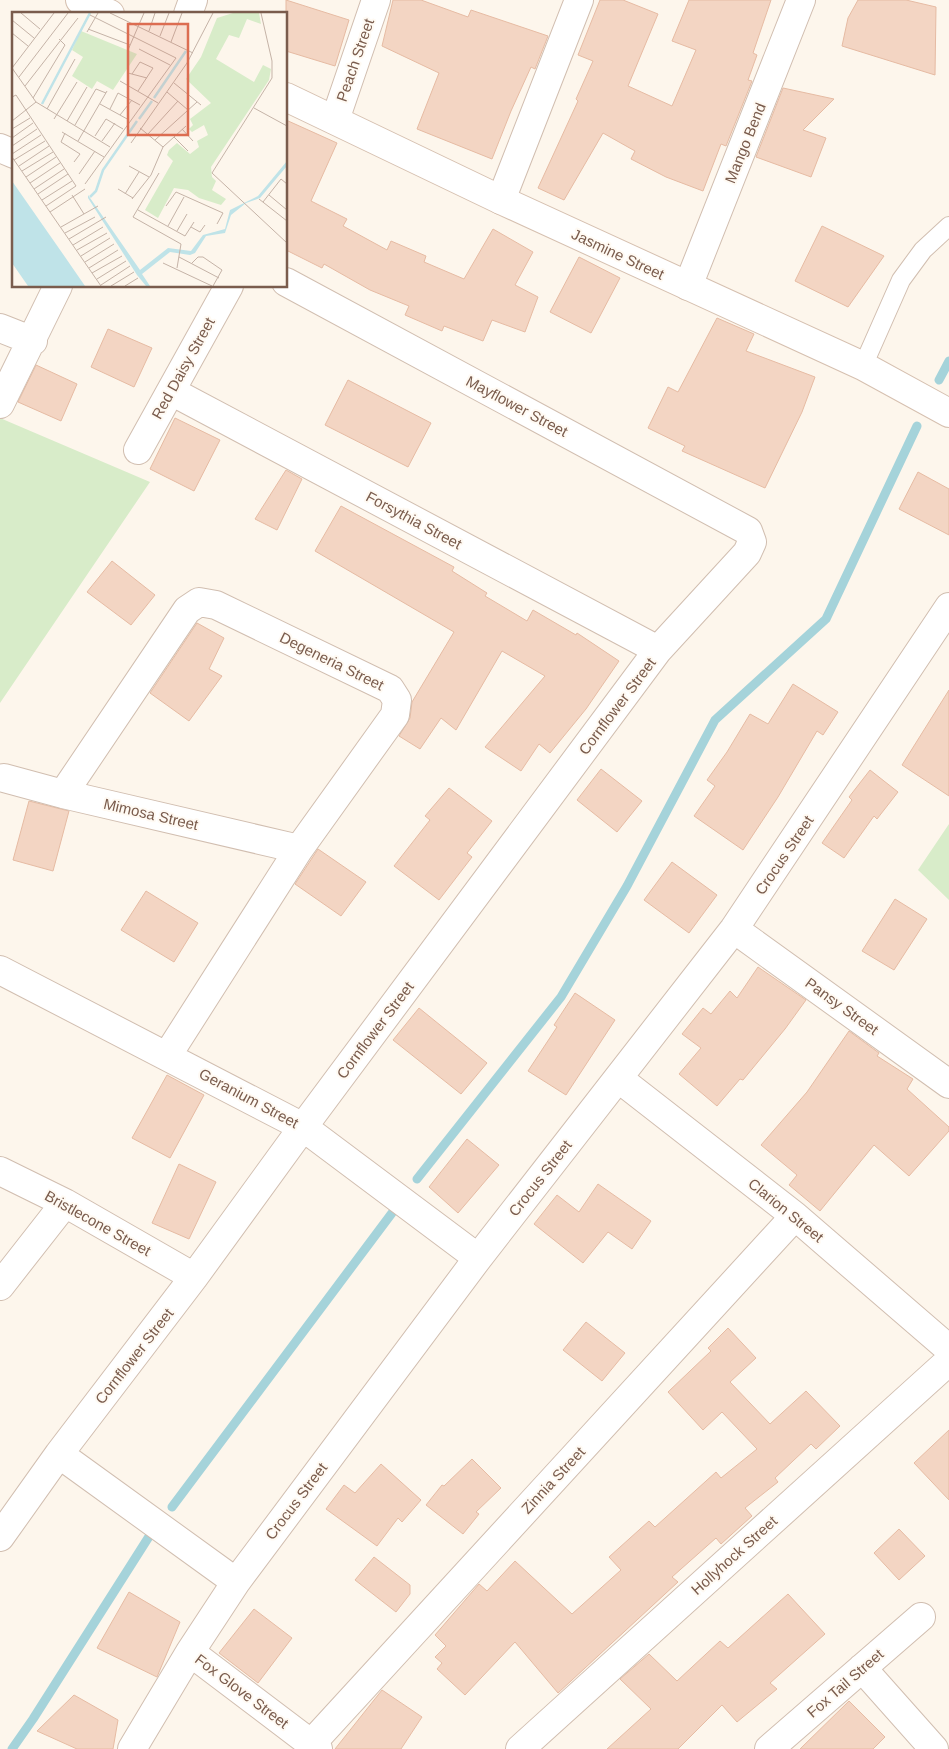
<svg xmlns="http://www.w3.org/2000/svg" width="949" height="1749" font-family="Helvetica,sans-serif">
  <style>
    .green { fill: #d8ecc9 }
    .lines { fill: none; stroke-linecap: round; stroke-linejoin: round }
    .stream { stroke: #a5d3da; stroke-width: 9 }
    .building { fill: #f3d5c3; stroke: #e6bba3 }
    .lane-casing { stroke: #d1beb0; stroke-width: 20 }
    .street-casing { stroke: #d1beb0; stroke-width: 30 }
    .secondary-casing { stroke: #d6c0b0; stroke-width: 30 }
    .lane { stroke: #fff; stroke-width: 18 }
    .street { stroke: #fff; stroke-width: 28 }
    .secondary { stroke: #fff; stroke-width: 28 }
    .labels { text-anchor: middle; dominant-baseline: central; stroke-width: 4; stroke-linejoin: round; paint-order: stroke }
    .street-label { font-size: 15px; fill: #7a5c4d; stroke: #fffaf3 }
    .inset-river { fill: none; stroke: #bfe3e8; stroke-width: 2.5 }
    .inset-road { fill: none; stroke: #c5b3a7; stroke-width: 1 }
    .view { fill: #dc6d51; fill-opacity: 0.15; stroke: #dc6d51; stroke-width: 2.5 }
    .inset-edge { fill: none; stroke: #7a5c4d; stroke-width: 2.5 }
  </style>
  <rect width="100%" height="100%" fill="#fdf6ec"/>
  <path class="green" d="M0,418L150,482L0,703Z
    M949,824V900L918,870Z"/>
  <g class="lines">
    <path class="stream" d="M939,380L949,361
      M417,1179L561,997L627,886L715,720L826,619L917,426
      M172,1507L392,1213
      M12,1749L33,1719L150,1535"/>
  </g>
  <path class="building" d="M286,0L349,20L335,66L286,51Z
    M393,0H421L468,17L471,10L548,36L535,69L531,67L511,111L492,159L417,129L439,73L382,46Z
    M600,0H623L658,14L628,86L672,106L696,50L672,41L689,0H771L753,53L757,55L748,80L752,81L726,146L721,144L703,191L666,177L631,159L635,151L603,133L564,200L538,188L578,101L576,99L593,61L578,55Z
    M858,0H906L936,7L935,75L842,46L848,18Z
    M783,88L834,99L803,130L826,138L811,177L756,157Z
    M286,120L337,143L311,201L347,219L343,226L387,250L391,241L426,256L424,262L464,279L493,229L533,252L515,285L538,297L525,332L492,320L483,341L444,326L442,331L405,315L409,306L370,290L324,264L322,268L288,251L286,256Z
    M822,226L884,256L848,307L795,281Z
    M579,257L620,278L591,333L550,312Z
    M717,318L754,334L746,351L815,377L802,412L765,488L682,451L685,446L648,428L668,387L678,392Z
    M108,329L152,348L134,387L91,367Z
    M36,365L77,384L61,421L18,402Z
    M348,380L431,423L408,467L325,425Z
    M175,418L220,440L194,491L150,469Z
    M286,470L302,479L277,530L255,519Z
    M918,472L949,489V535L899,509Z
    M341,506L454,567L452,571L487,593L485,596L527,621L533,610L576,635L577,633L619,661L586,709L550,753L539,744L521,771L485,747L545,676L502,651L456,730L441,718L420,749L399,736L410,718L412,702L454,632L315,551Z
    M112,561L155,595L131,625L87,592Z
    M197,623L224,638L209,669L222,676L189,721L150,693Z
    M793,684L838,712L823,735L817,731L778,797L743,850L694,816L715,786L707,780L727,752L750,714L768,724Z
    M949,690V796L902,765Z
    M601,769L642,801L617,832L577,800Z
    M870,770L898,792L877,819L874,816L844,858L822,843L852,800L849,797Z
    M449,788L492,821L467,853L472,857L439,900L394,866L430,820L425,816Z
    M29,801L69,811L53,871L13,860Z
    M318,849L366,882L341,916L295,884Z
    M672,862L717,895L689,933L644,900Z
    M146,891L198,923L174,962L121,930Z
    M895,899L927,919L894,970L862,951Z
    M758,967L806,1000L785,1029L743,1080L740,1079L717,1106L679,1074L701,1048L682,1034L703,1008L711,1014L730,991L737,998Z
    M575,993L615,1020L566,1095L528,1071L557,1027L554,1025Z
    M419,1008L487,1063L461,1094L393,1040Z
    M849,1031L879,1053L877,1056L913,1079L907,1089L949,1127V1131L909,1176L874,1145L820,1211L789,1185L797,1175L761,1145L807,1092Z
    M167,1075L204,1095L170,1158L132,1138Z
    M467,1139L499,1165L458,1213L429,1187Z
    M179,1164L216,1182L189,1239L152,1223Z
    M598,1184L651,1221L632,1249L608,1232L583,1263L534,1224L557,1195L579,1212Z
    M586,1322L625,1353L602,1381L563,1350Z
    M728,1328L756,1358L730,1382L770,1424L806,1391L840,1426L816,1449L811,1444L775,1478L778,1482L745,1508L752,1516L721,1544L716,1538L672,1577L678,1582L558,1693L515,1642L465,1695L437,1669L442,1663L435,1657L446,1646L435,1635L479,1584L487,1591L515,1561L572,1614L621,1570L609,1557L649,1521L655,1527L716,1472L721,1478L757,1449L722,1412L703,1430L668,1392L711,1351L708,1348Z
    M949,1430V1500L914,1463Z
    M472,1459L501,1488L476,1512L479,1514L463,1534L426,1505L442,1485L444,1486Z
    M381,1464L421,1500L402,1522L398,1518L377,1546L326,1509L344,1485L355,1493Z
    M899,1529L925,1556L899,1580L874,1553Z
    M374,1557L410,1585V1594L396,1612L355,1580Z
    M129,1592L180,1622L157,1677L97,1648Z
    M788,1594L825,1634L770,1683L777,1689L737,1722L722,1705L678,1749H607L651,1709L620,1679L649,1654L677,1681L720,1641L728,1648Z
    M254,1609L292,1638L258,1683L219,1653Z
    M382,1690L422,1717L401,1749H335Z
    M74,1695L118,1720L113,1749H77L37,1731Z
    M849,1701L885,1737L873,1749H800Z"/>
  <g class="lines">
    <defs>
      <path id="lane" d="M863,366L901,280L923,250L949,226"/>
      <path id="street" d="M188,14L193,0
        M335,120L376,0
        M0,148L14,154
        M501,200L579,0
        M688,286L801,0
        M0,328L33,341
        M171,391L658,650
        M0,404L58,286
        M138,450L229,286
        M4,778L63,794L299,849
        M63,794L187,610L199,602L216,605L390,689L397,700L395,715L299,849L167,1056
        M734,929L949,1084
        M0,970L303,1127L478,1258
        M618,1078L795,1216L949,1349
        M0,1171L65,1203L194,1277
        M0,1286L65,1203
        M59,1454L236,1582
        M0,1537L59,1454L194,1277L303,1127L658,650L747,553L752,542L748,531L286,282
        M190,1652L318,1749
        M862,1668L934,1749
        M311,1744L795,1216
        M132,1749L190,1652L236,1582L478,1258L734,929L949,607
        M520,1749L949,1361
        M769,1749L921,1617"/>
      <path id="secondary" d="M80,0L110,14
        M286,97L501,200L863,366L949,413"/>
    </defs>
    <use href="#lane" class="lane-casing"/>
    <use href="#street" class="street-casing"/>
    <use href="#secondary" class="secondary-casing"/>
    <use href="#lane" class="lane"/>
    <use href="#street" class="street"/>
    <use href="#secondary" class="secondary"/>
  </g>
  <g class="labels">
    <g class="street-label">
      <text transform="translate(355 60) rotate(-71)">Peach Street</text>
      <text transform="translate(745 143) rotate(-68)">Mango Bend</text>
      <text transform="translate(618 254) rotate(25)">Jasmine Street</text>
      <text transform="translate(183 368) rotate(-61)">Red Daisy Street</text>
      <text transform="translate(517 406) rotate(28)">Mayflower Street</text>
      <text transform="translate(414 520) rotate(28)">Forsythia Street</text>
      <text transform="translate(332 661) rotate(26)">Degeneria Street</text>
      <text transform="translate(617 706) rotate(-53)">Cornflower Street</text>
      <text transform="translate(151 814) rotate(13)">Mimosa Street</text>
      <text transform="translate(784 855) rotate(-56)">Crocus Street</text>
      <text transform="translate(842 1006) rotate(36)">Pansy Street</text>
      <text transform="translate(375 1030) rotate(-53)">Cornflower Street</text>
      <text transform="translate(249 1098) rotate(28)">Geranium Street</text>
      <text transform="translate(540 1178) rotate(-52)">Crocus Street</text>
      <text transform="translate(786 1210) rotate(39)">Clarion Street</text>
      <text transform="translate(98 1223) rotate(29)">Bristlecone Street</text>
      <text transform="translate(134 1356) rotate(-52)">Cornflower Street</text>
      <text transform="translate(553 1480) rotate(-47)">Zinnia Street</text>
      <text transform="translate(296 1501) rotate(-53)">Crocus Street</text>
      <text transform="translate(734 1555) rotate(-42)">Hollyhock Street</text>
      <text transform="translate(845 1683) rotate(-41)">Fox Tail Street</text>
      <text transform="translate(242 1691) rotate(37)">Fox Glove Street</text>
    </g>
  </g>
  <g transform="translate(12 12)">
    <rect width="275" height="275" fill="#fdf6ec"/>
    <path d="M221,1H247L249,12L235,7L227,26L217,23L204,47L242,70L251,53L259,57L257,68L199,155L200,165L204,169L200,178L214,187L209,193L187,186L176,178L162,176L146,206L133,198L161,149L155,143L157,138L165,131L178,142L187,135L185,129L196,123L192,113L180,120L177,117L181,113L178,107L199,91L174,67L189,45L205,6ZM69,19L125,42L101,78L85,69L80,77L60,64L71,45L60,38Z" fill="#d8ecc9"/>
    <path d="M275,149V154L248,186L234,191L219,203L213,221L194,224L183,241L178,243L158,240L130,262L138,274H134L125,263L76,186V183L128,258L156,236L179,239L191,223L213,217L218,198L246,184ZM0,169L53,245L73,274H16L0,251Z" fill="#bfe3e8"/>
    <path class="inset-river" d="M142,86L174,39M30,92L78,1M127,107L140,89M78,185L84,179L91,158L125,109"/>
    <path class="inset-road" d="M9,1L28,17M98,1L181,41M249,1L260,49V66L200,161L275,231M0,8L22,26M76,17L118,33M137,19L143,1M75,20L86,1M0,21L16,34M148,24L157,1M159,30L170,1M127,37L158,53M116,38L132,1M0,56L24,90L98,135M0,56L42,1M116,61L135,66M120,62L128,50L141,56L126,79M7,65L56,1M108,69L146,91M162,71L189,93M13,74L66,6M155,80L176,98M0,85L4,83L64,174L34,194M21,86L53,33L47,27M88,92L117,108M242,96L275,114M35,97L63,47M98,97L106,81L128,93M108,103L120,88M42,107L65,70M0,109L24,90M55,109L75,75M63,113L84,77L94,81M128,116L151,135M0,117L18,106M170,117L181,129M50,120L92,145M53,121L49,130L68,142L62,150M136,122L166,89M83,124L94,107L111,117M162,125L176,139M0,126L21,111M143,128L185,90M66,129L95,79M90,129L103,111M119,131L175,51L201,1M0,134L25,117M0,142L29,123M0,145L89,274M2,148L33,129M7,154L37,134M117,154L137,165M10,159L41,140M147,161L121,205L169,232L165,256M67,162L83,139M14,165L44,145M18,171L48,151M73,172L164,46L78,3M22,177L52,157M106,177L121,186M26,182L56,162M113,182L127,160M60,183L72,202M257,183L275,198M120,187L139,163L151,135L174,114M247,187L275,209M30,188L60,169M251,190L269,167L275,172M154,194L164,180L211,201L205,212M126,198L173,224L182,210M38,200L73,177M156,214L172,185M49,215L86,194M179,215L188,220L193,213M165,219L175,202M53,221L83,205M57,227L94,205M61,233L91,215M65,238L95,221M69,244L98,226M167,245L207,266M73,250L102,232M151,251L200,274M180,251L186,245H191L210,258L201,274M77,256L106,238M80,261L110,244M85,267L114,249M89,273L118,254M99,274L122,260M113,274L126,266"/>
    <path class="view" d="M116,12H176V123H116Z"/>
    <rect width="275" height="275" class="inset-edge"/>
  </g>
</svg>
